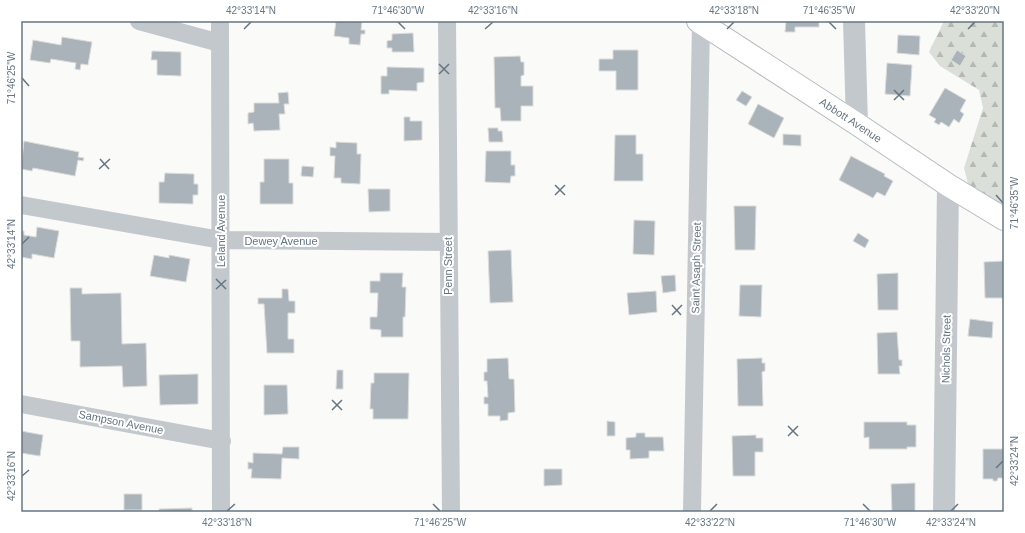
<svg xmlns="http://www.w3.org/2000/svg" width="1025" height="533" font-family="Arial,sans-serif">
  <style>
    .forest { fill: url(#forest-firs) }
    .building { fill: #aab3b9; stroke: #dcdcda }
    .lines { fill: none; stroke-linecap: round; stroke-linejoin: round }
    .secondary-casing { stroke: #b3babf; stroke-width: 24 }
    .minor { stroke: #c3c8cc; stroke-width: 18 }
    .tertiary { stroke: #c3c8cc; stroke-width: 22 }
    .secondary { stroke: #fff; stroke-width: 22 }
    .ticks { fill: none; stroke: #657683; stroke-width: 1.5 }
    .labels { text-anchor: middle; dominant-baseline: central; stroke-width: 4; stroke-linejoin: round; paint-order: stroke }
    .street-label { font-size: 11px; fill: #657683; stroke: #fff }
    .neatline { fill: none; stroke: #657683; stroke-width: 1.5 }
    .ticks-label { font-size: 10px; text-anchor: middle; fill: #657683 }
  </style>
  <defs>
    <pattern id="forest-firs" width="22" height="20" patternUnits="userSpaceOnUse"><rect width="22" height="20" fill="#dadfd7"/><path d="M5 1l3.5 6h-7zM16 11l3.5 6h-7z" fill="#b4b9b4"/></pattern>
  </defs>
  <rect width="100%" height="100%" fill="#fafaf8"/>
  <path class="forest" d="M944,21H1004V208L969,188L964,168L983,108L979,90L940,66L929,52Z"/>
  <path class="building" d="M336,21H362L361,30H365V34H361L360,45L349,44V38L334,36Z
    M786,21H819V27H795V32H785Z
    M413,33L414,52H392V48H387V41L392,40V34Z
    M898,35L920,36L919,55L897,53Z
    M62,37L92,42L88,65L81,64L80,70L75,69L76,63L51,59L50,63L30,60L33,40L61,45Z
    M613,50H638V90H616V71H599V59H613Z
    M957,50L966,56L960,66L951,60Z
    M152,51L181,52V76L157,75V60H151Z
    M520,56L521,62H524V75L521,76V86H533V106H521V121H501L500,108H495L494,57Z
    M887,63L912,65L910,96L885,94Z
    M387,67L424,68V82L417,83V91L389,90V94H381V76H387Z
    M945,88L966,100L960,111L964,114L959,123L954,119L949,127L941,122L939,125L934,122L936,119L929,115Z
    M742,91L752,97L746,106L736,100Z
    M288,92L289,104H284L285,114H279L280,130L254,131L253,123L248,124V113L254,112V103H279L278,93Z
    M758,104L784,118L774,138L748,124Z
    M404,117H410V121H422V140L404,141Z
    M488,128H498V131H502L503,142H489Z
    M783,134L801,135V146L783,145Z
    M615,135H636V154H643V181H614Z
    M24,141L79,152L78,157L84,158L83,161L78,160L75,176L33,168L32,171L21,169Z
    M336,142L357,143V154H361L360,184L341,183V178H334L335,156H330V147L336,148Z
    M486,151H511V165H515V176H511L510,183L485,182Z
    M851,156L885,174L884,176L893,181L885,196L877,192L873,198L839,180Z
    M264,159H289V183H293V204H260V182H264Z
    M302,166L314,167L313,177L301,176Z
    M165,173L194,174V184H198V195H193V204L159,203V182H164Z
    M368,189H390V211L369,212Z
    M734,206H756L755,250H735Z
    M634,220L655,221L654,255L633,254Z
    M37,227L59,231L54,258L32,254V259L21,257V231H24V235L36,237Z
    M858,233L869,240L865,248L853,241Z
    M511,250L513,302L490,303L488,251Z
    M154,255L169,258V255L190,259L186,282L150,276Z
    M1004,261V298H985L984,262Z
    M380,273H403L402,287H406L405,317H403V337H381V330L370,329V317H377L378,293H370V281H380Z
    M898,273V310H878L877,274Z
    M675,275L676,291L663,293L661,276Z
    M740,285H762L761,317L739,316Z
    M70,288H82V294L121,293L122,344L146,343L147,386L123,387L122,366L80,367V341H71Z
    M282,289H288L289,301H295V313H288V339H294V353H267L264,304H258V298H282Z
    M656,291L657,312L629,315L627,293Z
    M970,319L993,322L992,338L968,336Z
    M897,332L899,360H902V366H899L900,374H878L877,333Z
    M508,358L509,379H514L515,412L508,413V420L500,421V416H488V404H484V397H488L487,381H484V372H487V359Z
    M762,358V363H765V371L762,372L763,406H738L737,359Z
    M337,370H343V389H336Z
    M374,373H409L408,419H373V409H370L371,383H374Z
    M198,374V404L160,405L159,375Z
    M264,385H287L288,414L264,415Z
    M607,421L615,422V436H607Z
    M864,422H907V425H916V447H907V449H869V437L864,438Z
    M21,431L43,435L40,456L21,453Z
    M636,433H645V437H663L664,451H649V458L630,459V450H626V438L636,437Z
    M756,435V438H763V452H755V476H733L732,436Z
    M283,447H299V459L282,458L281,479L251,478L252,469H248V462L253,463V453L282,454Z
    M983,449H1004V478H998L997,481H993V479H983Z
    M544,469H562V485L544,486Z
    M915,483V512H892L891,484Z
    M124,494H142V510H124Z
    M192,508V511L197,512H153L159,511V509Z"/>
  <g class="lines">
    <defs>
      <g id="secondary">
        <path id="s1" d="M698,21L857,124L948,185L1004,219"/>
      </g>
    </defs>
    <use href="#secondary" class="secondary-casing"/>
    <path class="minor" d="M139,21L220,43
      M220,21L221,512
      M447,21L451,512
      M21,205L221,240L448,242
      M21,404L222,441
      M692,512L701,23"/>
    <path class="tertiary" d="M854,21L857,124
      M944,512L948,185"/>
    <use href="#secondary" class="secondary"/>
  </g>
  <path class="ticks" d="M398,22L405,29M829,22L836,29M244,29L251,22M485,29L493,22M727,29L734,22M968,29L975,22M439,64L449,74M439,74L449,64M22,78L29,86M894,90L904,100M894,100L904,90M100,159L109,169M99,169L110,159M555,185L565,195M555,195L565,185M996,195L1003,203M22,244L29,237M216,279L226,289M216,289L226,280M672,305L681,315M672,315L682,305M332,400L342,410M332,410L342,400M788,426L798,436M788,436L798,426M996,468L1003,461M22,476L29,470M433,504L440,511M863,504L870,511M227,511L235,504M710,511L717,504M951,511L958,504"/>
  <g class="labels">
    <g class="street-label">
      <text stroke="none"><textPath href="#s1" startOffset="182">Abbott Avenue</textPath></text>
      <text transform="translate(221 231) rotate(-90)">Leland Avenue</text>
      <text x="281" y="241">Dewey Avenue</text>
      <text transform="translate(448 266) rotate(-90)">Penn Street</text>
      <text transform="translate(696 268) rotate(-89)">Saint Asaph Street</text>
      <text transform="translate(946 349) rotate(-89)">Nichols Street</text>
      <text transform="translate(121 422) rotate(11)">Sampson Avenue</text>
    </g>
  </g>
  <rect width="1025" height="533" fill="none" stroke="#ffffff" stroke-width="44"/>
  <rect x="22" y="22" width="981" height="489" class="neatline"/>
  <g class="ticks-label">
    <text x="251" y="14">42°33'14"N</text>
    <text x="398" y="14">71°46'30"W</text>
    <text x="493" y="14">42°33'16"N</text>
    <text x="734" y="14">42°33'18"N</text>
    <text x="829" y="14">71°46'35"W</text>
    <text x="975" y="14">42°33'20"N</text>
    <text transform="translate(11 78) rotate(-90)" y="4">71°46'25"W</text>
    <text transform="translate(1014 203) rotate(-90)" y="4">71°46'35"W</text>
    <text transform="translate(11 244) rotate(-90)" y="4">42°33'14"N</text>
    <text transform="translate(1014 461) rotate(-90)" y="4">42°33'24"N</text>
    <text transform="translate(11 476) rotate(-90)" y="4">42°33'16"N</text>
    <text x="227" y="526">42°33'18"N</text>
    <text x="440" y="526">71°46'25"W</text>
    <text x="710" y="526">42°33'22"N</text>
    <text x="870" y="526">71°46'30"W</text>
    <text x="951" y="526">42°33'24"N</text>
  </g>
</svg>
